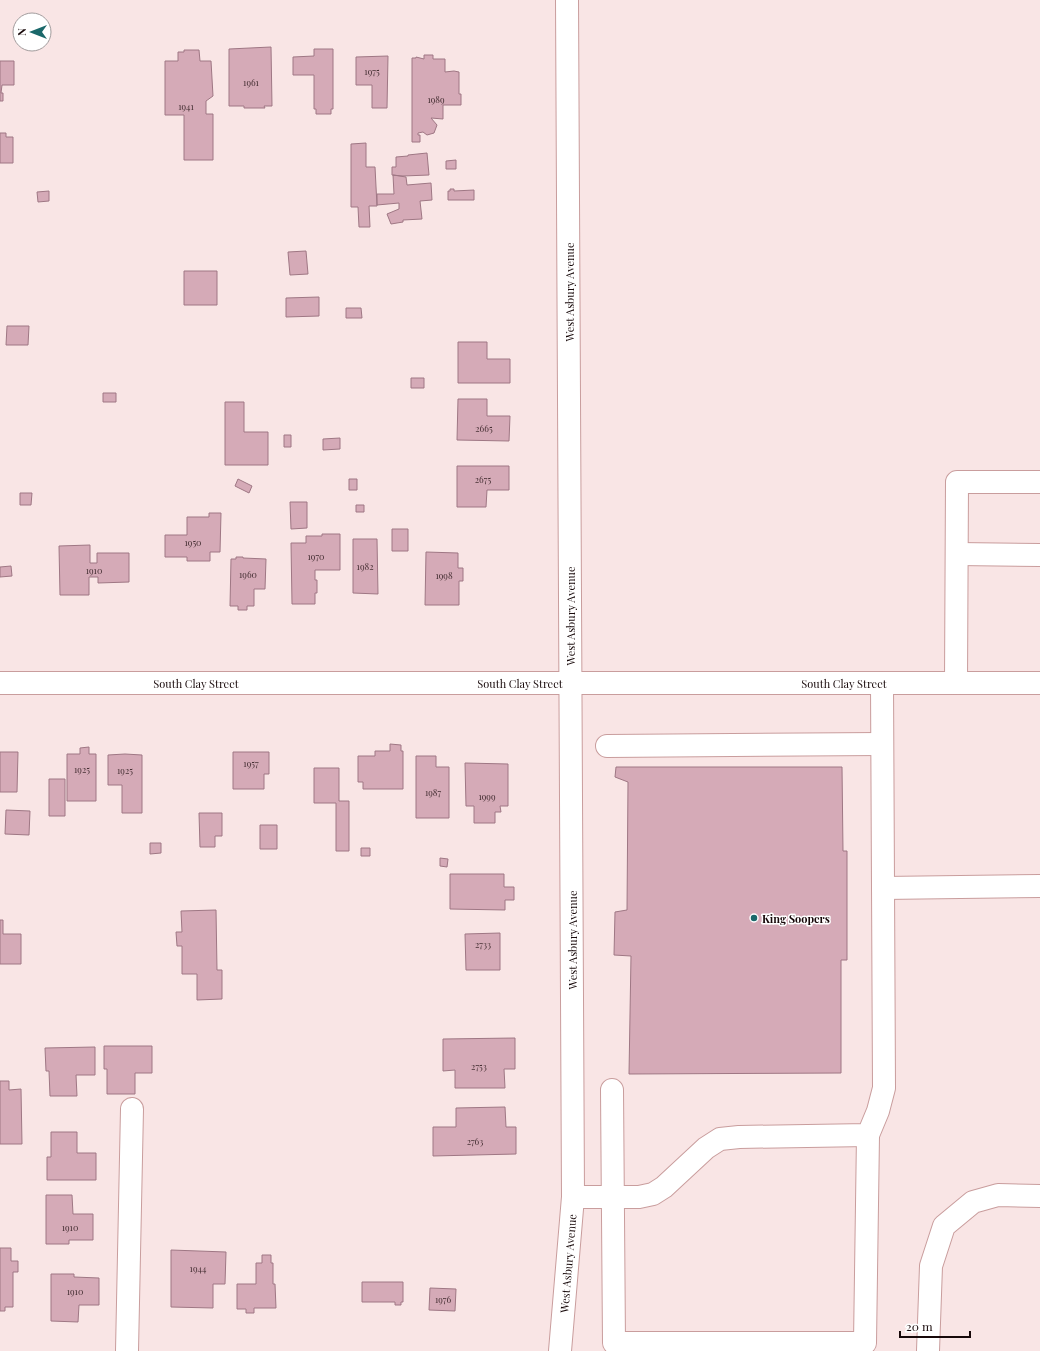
<svg xmlns="http://www.w3.org/2000/svg" width="1040" height="1351" font-family="'Playfair Display',serif">
  <style>
    .building { fill: #d5aab7; stroke: #9f7784 }
    .lines { fill: none; stroke-linecap: round; stroke-linejoin: round }
    .minor-casing { stroke: #c99d9d; stroke-width: 24 }
    .minor { stroke: #fff; stroke-width: 22 }
    .poi-dot { fill: #1a686a; stroke: #fff; stroke-width: 1.5 }
    .labels { text-anchor: middle; dominant-baseline: central; stroke-width: 3; stroke-linejoin: round; paint-order: stroke }
    .number-label { font-size: 9px; fill: #463034 }
    .street-label { font-size: 11px; fill: #170809; stroke: #fff }
    .poi-label { font-size: 11px; font-weight: bold; fill: #170809; stroke: #fff; text-anchor: start }
  </style>
  <rect width="100%" height="100%" fill="#f9e5e5"/>
  <path class="building" d="M271,47L272,106H264L265,108H244V106H229V49Z
    M314,49H333V109H331V114H316V109H314V75H293V57L314,56Z
    M184,50H199L200,61H211L213,96L206,101V114H213V160H184V115H165V61H178V52H184Z
    M424,55H433V59H445V72L454,71L459,72V94H461V105H443V119L431,118L437,125L434,133L427,135L423,132L418,133V135H420V142H412V58H416V57L424,59Z
    M388,56L387,108H372V85H356V57Z
    M0,61H14V85H2L1,93H3V101H0Z
    M0,133H6V137H13V163H0Z
    M366,143V167H375L377,206H369L370,227H359L358,207H351V144Z
    M427,153L429,175L403,176L392,175V167H396V157L408,156V155Z
    M456,160V169H446V161Z
    M393,175L406,177L407,185L431,183L432,200L420,201L422,219L403,220V222L391,224L387,214L399,209V203L377,205V194H394Z
    M450,189H454V191L474,190V200H448V191H450Z
    M49,191V201L38,202L37,192Z
    M306,251L308,274L290,275L288,252Z
    M184,271H217V305H184Z
    M319,297V316L286,317V298Z
    M346,308H361L362,318H346Z
    M7,326H29L28,345H6Z
    M458,342H487V359H510V383H458Z
    M411,378H424V388H411Z
    M103,393H116V402H103Z
    M458,399H487V416H510L509,441L457,440Z
    M225,402H244V432H268V465H225Z
    M284,435H291V447H284Z
    M340,438V449L323,450V439Z
    M457,466H509V490H487L486,507H457Z
    M238,479L252,486L249,493L235,486Z
    M349,479H357V490H349Z
    M20,493H32L31,505H20Z
    M290,502H307V528L291,529Z
    M356,505H364V512H356Z
    M209,513H221L220,552H210V561H187V557H165V535H187V517H209Z
    M392,529H408V551H392Z
    M322,534H340V570H315V580H317V593H315V604H292L291,543H306V536H322Z
    M353,539H377L378,594L353,593Z
    M90,545V563H97V553H129V582L98,583V577H89V595H60L59,546Z
    M426,552L458,553V568H463V581H459V605H425Z
    M236,557H243V558L266,559L265,589H254V606H247V610H238V606H230L231,559H236Z
    M11,566L12,576L0,577V567Z
    M390,744L401,745V751H403V789H363V782H358V756H375V751H390Z
    M89,747V754H96V801H67V754H80V748Z
    M0,752H18L17,792H0Z
    M233,752H269V774H264V789H233Z
    M125,754L142,755V813H122V785H108V755Z
    M416,756H436V767H449V818H416Z
    M465,763L508,764V806H500L501,812H495V823H474V806H466Z
    M616,767H842L843,851H847V960H841V1073L629,1074L631,956L614,955L615,912L627,910L628,782L615,777Z
    M314,768H339V801H349V851H336V803H314Z
    M49,779H65V816H49Z
    M6,810L30,811L29,835L5,834Z
    M199,813H222V836H215V847H200Z
    M260,825H277V849H260Z
    M150,843H161V853L150,854Z
    M361,848H370V856H361Z
    M440,858L448,859L447,867L440,866Z
    M450,874H504V887H514V900H505V910L450,909Z
    M216,910L217,970H222V999L197,1000V974H182V946H177L176,932H182L181,911Z
    M0,920H3V934H21V964H0Z
    M500,933V970H466L465,934Z
    M515,1038V1069H504L505,1088H455V1070L443,1071V1039Z
    M104,1046H152V1073H135V1094H107V1069H104Z
    M95,1047V1075H76L77,1096H50L49,1071H46L45,1048Z
    M0,1081H9V1090L21,1089L22,1144H0Z
    M505,1107L506,1127H516V1154L433,1156V1127H456V1108Z
    M51,1132H77V1153H96V1180H47V1157H51Z
    M46,1195H72L73,1214H93V1240H69V1244H46Z
    M0,1248H11V1261H18V1272H13V1307H5V1311H0Z
    M171,1250L226,1252L225,1284H213V1308L171,1307Z
    M262,1255H271V1263H273V1284H275L276,1308H254V1313H246V1309H237V1284H256V1263H262Z
    M51,1274H74V1277L99,1278V1305H79L78,1322L51,1321Z
    M362,1282H403V1302H401V1305H395V1302H362Z
    M430,1288L456,1289L455,1311L429,1310Z"/>
  <g class="lines">
    <defs>
      <g id="minor">
        <path d="M957,554L1040,555"/>
        <path id="s1" d="M0,683H1040"/>
        <path d="M956,683L957,482H1040"/>
        <path d="M607,746L882,744"/>
        <path d="M883,888L1040,886"/>
        <path d="M612,1090L614,1343H865L868,1135"/>
        <path d="M573,1197H639L653,1194L664,1187L706,1148L720,1139L739,1137L868,1135L878,1111L884,1088L882,683"/>
        <path d="M127,1351L132,1109"/>
        <path id="s2" d="M560,1351L573,1197L567,0"/>
        <path d="M928,1351L931,1266L944,1226L973,1202L998,1195L1040,1196"/>
      </g>
    </defs>
    <use href="#minor" class="minor-casing"/>
    <use href="#minor" class="minor"/>
  </g>
  <circle class="poi-dot" cx="754" cy="918" r="4"/>
  <g class="labels">
    <g class="number-label">
      <text x="372" y="71">1975</text>
      <text x="251" y="82">1961</text>
      <text x="436" y="99">1989</text>
      <text x="186" y="106">1941</text>
      <text x="484" y="428">2665</text>
      <text x="483" y="479">2675</text>
      <text x="193" y="542">1950</text>
      <text x="316" y="556">1970</text>
      <text x="365" y="566">1982</text>
      <text x="94" y="570">1910</text>
      <text x="248" y="574">1960</text>
      <text x="444" y="575">1998</text>
      <text x="251" y="763">1957</text>
      <text x="82" y="769">1925</text>
      <text x="125" y="770">1925</text>
      <text x="433" y="792">1987</text>
      <text x="487" y="796">1999</text>
      <text x="483" y="944">2733</text>
      <text x="479" y="1066">2753</text>
      <text x="475" y="1141">2763</text>
      <text x="70" y="1227">1910</text>
      <text x="198" y="1268">1944</text>
      <text x="75" y="1291">1910</text>
      <text x="443" y="1299">1976</text>
    </g>
    <g class="street-label">
      <text transform="translate(569 292) rotate(-90)">West Asbury Avenue</text>
      <text transform="translate(570 616) rotate(-90)">West Asbury Avenue</text>
      <text stroke="none"><textPath href="#s1" startOffset="196">South Clay Street</textPath></text>
      <text stroke="none"><textPath href="#s1" startOffset="520">South Clay Street</textPath></text>
      <text stroke="none"><textPath href="#s1" startOffset="844">South Clay Street</textPath></text>
      <text transform="translate(572 940) rotate(-90)">West Asbury Avenue</text>
      <text stroke="none"><textPath href="#s2" startOffset="88">West Asbury Avenue</textPath></text>
    </g>
    <g class="poi-label">
      <text x="762" y="918">King Soopers</text>
    </g>
  </g>
  <g transform="translate(32 32) rotate(270)"><circle r="19" fill="#ffffff" stroke="#a29c9d"/>
  <path d="M0-3L7 15L0 10L-7 15Z" fill="#1a686a"/>
  <text y="-6" font-size="11" font-weight="bold" text-anchor="middle" fill="#170809">N</text>
  </g>
  <path d="M900 1331v6h70v-6" fill="none" stroke="#170809" stroke-width="2"/>
  <text x="906" y="1331" font-size="12" fill="#170809" stroke="#ffffff" stroke-width="3" paint-order="stroke">20 m</text>
</svg>
